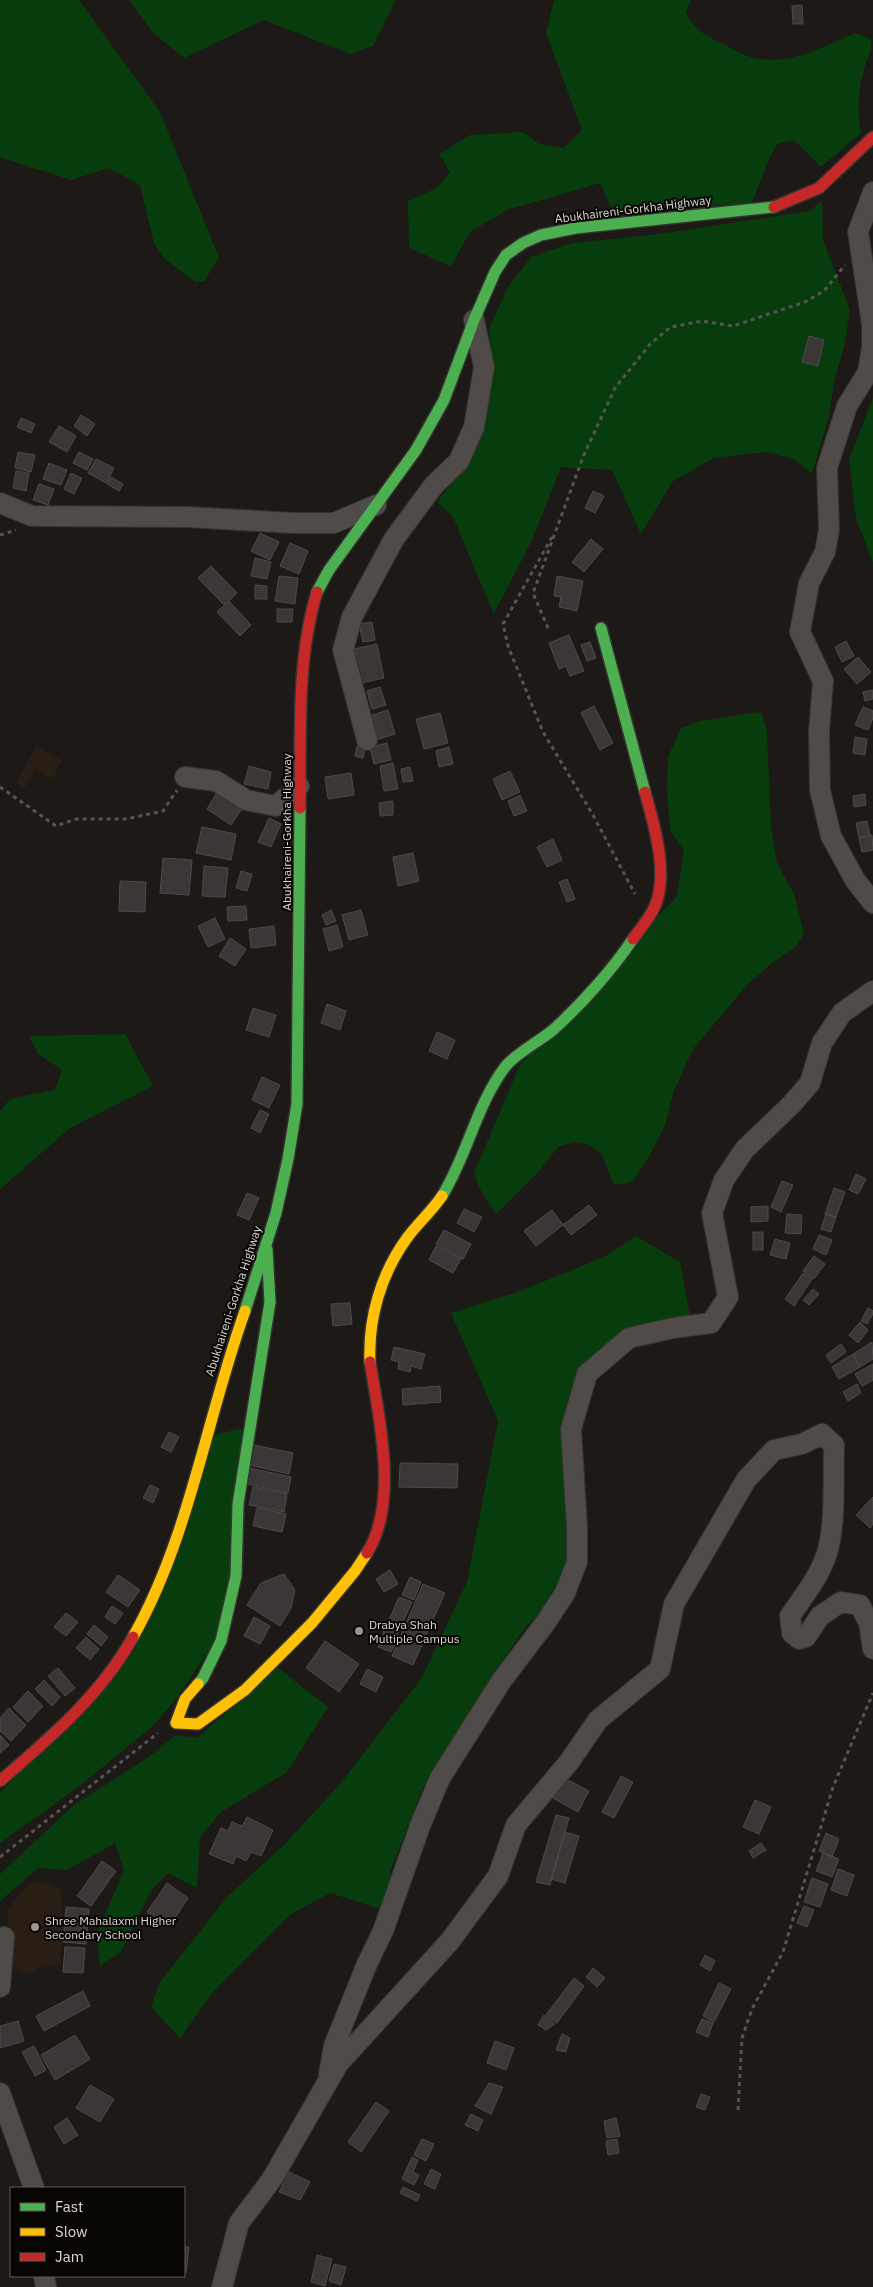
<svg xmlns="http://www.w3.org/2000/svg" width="873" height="2287" font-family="'IBM Plex Sans',sans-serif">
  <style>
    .built { fill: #281e13 }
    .green { fill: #073d0d }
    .building { fill: #3a3736; stroke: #4e4a4a }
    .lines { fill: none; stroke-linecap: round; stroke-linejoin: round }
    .street-casing { stroke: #353330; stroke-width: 22 }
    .fast-casing { stroke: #353330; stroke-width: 14 }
    .slow-casing { stroke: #353330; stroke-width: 14 }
    .jam-casing { stroke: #353330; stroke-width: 14 }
    .path { stroke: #575452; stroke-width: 3; stroke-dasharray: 4 4; stroke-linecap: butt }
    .street { stroke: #4e4b48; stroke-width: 20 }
    .fast { stroke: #4caf50; stroke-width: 11 }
    .slow { stroke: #ffc107; stroke-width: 11 }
    .jam { stroke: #c62828; stroke-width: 11 }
    .poi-dot { fill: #9b9692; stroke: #080603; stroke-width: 2 }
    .labels { text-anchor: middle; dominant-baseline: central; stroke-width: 4; stroke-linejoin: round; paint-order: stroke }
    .street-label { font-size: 12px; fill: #dfdad5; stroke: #080603 }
    .poi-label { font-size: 12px; fill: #dfdad5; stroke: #080603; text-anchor: start }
  </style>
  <rect width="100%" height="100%" fill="#1c1916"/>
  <path class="built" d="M36,746L62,760L52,779L35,770L25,788L16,783Z
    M33,1881L50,1884L61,1890L63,1929L60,1964L40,1968L26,1974L10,1966L7,1909Z"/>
  <path class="green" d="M0,0H79L160,112L219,258L204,281L195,282L164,258L154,244L140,185L109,168L71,180L0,157Z
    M129,0H396L373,46L351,54L264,20L184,58L152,32Z
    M554,0H691L686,12C692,28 707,37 723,44C733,49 744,56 755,58C789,66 825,46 855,33L871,39C873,50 868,56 865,66C858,87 857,111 861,133L821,167L794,140L777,144L766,166L752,203L613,212L600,183L507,210L470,232L451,266L409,248L408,201L437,188L450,172L439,154L470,135L523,132L539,144L563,148L582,130L546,33Z
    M822,200L823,240L850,310L844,347L834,381L829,416L812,474L794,459L765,452L714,458L673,481L641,534L612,470L561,467L531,542L494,614L453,517L437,502L463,469L491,356L489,329L508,287L531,257L572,243L652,235L810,211Z
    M873,398V562L856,519L849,459Z
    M761,712L767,731L771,828L777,863L794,894L804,933L797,946L772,963L748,984L693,1049L674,1091L665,1125L651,1153L633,1181L618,1185L613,1183L602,1154L587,1144L573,1142L558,1147L540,1170L496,1214L480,1189L474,1173L520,1065L677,896L684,851L670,830L667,790L668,757L681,728L699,721Z
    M125,1034L153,1086L70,1128L0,1189V1111L10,1099L55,1090L62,1070L38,1054L29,1036Z
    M636,1236L680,1262L690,1316L629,1328L576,1404L566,1563L550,1603L523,1630L463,1722L445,1759L423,1788L391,1869L384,1910L330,1893L291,1914L213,1992L180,2038L151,2007L160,1982L227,1897L284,1845L340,1784L421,1679L467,1582L498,1421L451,1313L518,1292L604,1257Z
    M245,1428L230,1574L214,1643L176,1699L152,1727L77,1788L0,1843V1793L134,1651L207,1436Z
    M278,1668L328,1707L287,1772L221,1812L200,1837L197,1888L168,1873L151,1890L121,1952L100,1966L97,1934L124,1870L115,1843L67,1870L38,1868L0,1901V1874L73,1806L150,1756L176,1735L197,1738Z"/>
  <path class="building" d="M802,5L803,24H793L792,6Z
    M809,336L824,340L818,366L802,362Z
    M81,415L95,424L87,436L74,426Z
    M21,418L35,424L31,433L17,427Z
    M59,426L76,436L67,452L49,442Z
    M18,452L35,455L31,472L15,468Z
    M79,452L93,459L87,470L73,463Z
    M96,459L114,468L106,483L88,473Z
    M49,463L67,470L61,485L43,479Z
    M16,471L29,473L26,491L13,488Z
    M71,473L82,478L74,494L64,489Z
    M111,477L123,484L119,491L107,484Z
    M39,484L54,489L48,505L33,500Z
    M593,491L604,496L595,513L585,508Z
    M260,533L279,542L270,560L251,551Z
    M591,539L603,549L584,572L572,562Z
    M290,543L308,551L299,574L280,566Z
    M255,558L271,562L267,579L251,576Z
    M211,566L237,593L224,605L198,578Z
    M279,576L298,578L295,604L275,601Z
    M557,576L583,581L577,611L559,607L561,597L554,596Z
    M255,585L267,586V599H255Z
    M229,601L251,625L240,636L217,612Z
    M277,609H293L292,622H277Z
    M372,622L375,640L363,642L359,624Z
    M569,635L584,671L570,676L566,666L559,669L549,643Z
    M846,641L854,656L842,662L835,647Z
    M590,642L596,658L587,661L581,645Z
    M377,644L384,678L361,683L354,649Z
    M858,657L871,672L857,684L844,669Z
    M380,687L386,705L372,709L367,691Z
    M873,690V699L865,701L863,692Z
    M594,706L613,743L600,750L581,713Z
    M863,707L873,711V718L868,730L855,725Z
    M388,710L395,734L376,740L369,716Z
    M440,713L448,743L424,749L416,719Z
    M855,737L867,739L865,755L853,753Z
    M387,743L391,760L374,764L370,747Z
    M357,746L365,748L363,758L355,756Z
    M449,747L453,764L439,767L436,751Z
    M393,763L398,789L384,791L380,766Z
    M249,766L271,772L268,789L244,784Z
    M410,767L413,781L403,782L401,769Z
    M510,771L520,792L502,800L493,779Z
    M351,773L354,795L328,799L325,777Z
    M219,789L240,803L237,808L241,810L231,825L207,809Z
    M865,794L866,805L854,807L853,796Z
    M520,795L527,811L514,816L508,801Z
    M393,801V815L380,816L379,803Z
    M269,818L281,824L271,847L258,842Z
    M867,821L870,835L859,838L856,823Z
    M202,827L236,834L231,860L196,853Z
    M872,835L873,850L862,852L859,838Z
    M553,839L562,860L547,867L537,847Z
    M413,853L419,881L398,886L393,857Z
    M163,858L192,860L189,895L160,893Z
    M204,866L228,868L225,897L202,896Z
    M241,871L252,874L247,891L236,888Z
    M567,879L575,899L567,902L559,882Z
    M120,881L146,882L145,912L119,911Z
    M246,906L247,920L228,921L227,907Z
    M331,910L336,921L326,925L322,915Z
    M361,910L368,935L349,940L342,915Z
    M215,918L225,939L208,947L198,926Z
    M337,925L343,947L329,951L323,929Z
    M274,926L276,945L251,948L249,929Z
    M230,938L246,949L235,966L219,956Z
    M327,1004L346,1011L340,1030L321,1023Z
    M253,1008L276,1015L269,1037L246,1030Z
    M437,1032L455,1040L447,1059L429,1051Z
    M262,1077L280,1085L269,1108L252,1100Z
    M260,1110L269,1114L260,1133L251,1128Z
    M856,1174L866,1179L858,1194L849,1190Z
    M782,1181L793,1185L781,1212L771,1207Z
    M834,1188L845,1192L836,1217L825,1214Z
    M247,1193L259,1198L249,1220L237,1215Z
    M589,1205L597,1215L571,1235L563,1225Z
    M768,1206V1221L751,1222V1207Z
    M464,1209L482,1217L474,1232L457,1223Z
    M552,1210L563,1225L536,1246L524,1231Z
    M787,1214L802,1215L801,1234L785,1233Z
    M826,1214L836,1217L831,1232L821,1229Z
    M444,1230L471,1244L463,1259L436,1244Z
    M753,1232H763V1250H753Z
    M819,1235L832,1240L826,1255L813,1249Z
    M775,1239L790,1243L786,1259L770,1255Z
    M436,1246L461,1259L453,1273L429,1260Z
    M814,1256L825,1264L814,1279L803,1271Z
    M803,1273L812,1279L794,1306L785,1299Z
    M813,1289L819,1294L809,1305L803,1300Z
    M350,1303L352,1324L333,1326L331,1304Z
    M868,1308L873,1311V1314L867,1324L861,1321Z
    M860,1322L868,1330L858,1343L849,1335Z
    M872,1342L873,1359L860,1367L853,1354Z
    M841,1344L846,1352L831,1363L826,1355Z
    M394,1347L425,1354L421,1369L411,1366L410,1372L398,1369L399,1362L391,1360Z
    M853,1354L860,1367L839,1379L832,1367Z
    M873,1364V1380L862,1386L855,1374Z
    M857,1384L861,1393L848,1401L843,1392Z
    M440,1386L441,1402L403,1405L402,1389Z
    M169,1432L179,1437L171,1452L161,1447Z
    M254,1445L293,1453L289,1474L249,1465Z
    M400,1463L458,1464L457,1488L399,1487Z
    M250,1468L291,1477L288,1493L247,1484Z
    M150,1485L159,1489L153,1503L143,1498Z
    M253,1487L287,1494L284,1512L249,1505Z
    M873,1497V1524L870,1528L856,1515Z
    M257,1508L286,1514L282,1532L253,1526Z
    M390,1570L398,1584L384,1592L376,1579Z
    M284,1574L295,1590L291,1608L280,1626L247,1605L261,1583Z
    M118,1575L140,1590L128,1607L106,1592Z
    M410,1577L421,1582L414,1600L402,1595Z
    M423,1584L445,1593L413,1665L392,1656Z
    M399,1597L412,1602L394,1642L382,1636Z
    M112,1606L123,1613L115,1624L105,1617Z
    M66,1613L78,1622L66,1636L54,1627Z
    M254,1617L270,1626L260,1644L244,1636Z
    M94,1625L108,1637L101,1646L87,1634Z
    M86,1637L99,1649L90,1660L76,1648Z
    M382,1639L395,1645L391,1652L378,1647Z
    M325,1641L359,1664L339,1692L306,1668Z
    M58,1668L75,1688L65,1696L48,1676Z
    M367,1669L383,1677L376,1692L360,1684Z
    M44,1680L60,1697L52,1706L35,1689Z
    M28,1691L43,1706L28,1722L13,1707Z
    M9,1708L26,1725L11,1741L0,1731V1718Z
    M0,1735L9,1745L0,1753Z
    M621,1776L633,1782L614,1818L602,1812Z
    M564,1778L589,1791L578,1812L553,1798Z
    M755,1800L771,1807L759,1834L743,1827Z
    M556,1815L569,1818L550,1885L536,1882Z
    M247,1817L273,1830L261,1856L251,1852L246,1861L236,1856L233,1864L209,1854L221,1828L228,1831L232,1822L242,1826Z
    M565,1832L579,1836L565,1883L551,1879Z
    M826,1833L839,1839L832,1857L819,1851Z
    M761,1843L766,1850L753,1858L749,1851Z
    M823,1853L839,1859L832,1877L816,1871Z
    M102,1861L116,1871L91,1906L77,1896Z
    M838,1869L854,1875L847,1896L831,1890Z
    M812,1878L828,1884L820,1907L804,1902Z
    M167,1883L188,1898L169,1927L147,1912Z
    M804,1906L814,1910L807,1927L797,1923Z
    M66,1907L89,1909L86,1944L63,1942Z
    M65,1947L85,1948L83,1973L63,1972Z
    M705,1955L715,1961L710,1971L700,1965Z
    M593,1968L605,1978L597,1987L586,1977Z
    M574,1978L584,1986L557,2023L546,2015Z
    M719,1983L731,1989L714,2022L703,2016Z
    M83,1991L90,2006L44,2031L36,2016Z
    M544,2015L555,2024L546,2030L538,2025Z
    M702,2019L713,2023L708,2037L696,2032Z
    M18,2021L24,2041L0,2048V2026Z
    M562,2034L570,2038L566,2052L556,2050Z
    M75,2035L90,2059L55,2080L41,2055Z
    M495,2041L514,2048L506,2070L487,2063Z
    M34,2046L46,2070L35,2076L22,2052Z
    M489,2083L503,2087L491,2114L475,2106Z
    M90,2085L114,2099L100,2122L76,2108Z
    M701,2094L710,2097L705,2110L696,2107Z
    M376,2102L389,2111L361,2152L348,2142Z
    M471,2114L483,2120L478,2131L465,2125Z
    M67,2118L78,2135L64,2144L54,2127Z
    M616,2118L620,2136L607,2138L604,2121Z
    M422,2139L434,2144L426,2161L414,2155Z
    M617,2139L619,2153L608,2155L606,2141Z
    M412,2157L418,2160L413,2172L419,2175L414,2185L402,2179Z
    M431,2169L441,2174L435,2189L424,2184Z
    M289,2172L310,2182L300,2200L279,2192Z
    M403,2187L420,2195L417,2201L400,2193Z
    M184,2247H189L186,2273H184Z
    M317,2255L332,2259L325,2286L311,2282Z
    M334,2264L346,2267L341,2285L329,2281Z"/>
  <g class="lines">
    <defs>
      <path id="street" d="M873,192L858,232L872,324V348L868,372L847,406L827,468L829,530L825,552L809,583L800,632L823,681L819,732L820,790L831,836L855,880L873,903
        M0,503L32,516L188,517L293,523H334L376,505
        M367,740L343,650L352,617L394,539L434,485L459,461L474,427L484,367L474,320
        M185,777L216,781L246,800L276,806L299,786
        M0,1987L4,1937
        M329,2074L334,2046L367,1964L383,1931L420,1826L440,1778L502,1680L546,1622L565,1593L577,1562V1527L571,1429L587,1374L629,1338L673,1328L711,1323L728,1297L712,1213L724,1180L745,1149L791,1105L810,1083L822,1043L842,1013L873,991
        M0,2093L34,2188
        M44,2276L46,2287
        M222,2287L239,2223L272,2179L338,2064L450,1941L498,1876L516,1825L569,1762L598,1720L660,1669L674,1604L746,1480L774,1450L802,1444L822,1434L834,1445C833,1477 836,1524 827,1553C820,1576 803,1597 790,1616L792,1633L799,1639L806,1637L820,1616L841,1602L860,1605L869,1623L873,1649"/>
      <path id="fast" d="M317,592L329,570L416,450L444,400L474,320L495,272L506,255L523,243L541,235L576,228L774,207
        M601,628L645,792
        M442,1196C467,1156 476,1106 505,1067C516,1053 540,1041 553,1030C581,1005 612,970 633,939
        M245,1311L276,1213L288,1159L297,1104L300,808
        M198,1684L203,1678L221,1641L236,1576L238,1504L270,1302L267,1249"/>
      <path id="slow" d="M370,1362C368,1318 381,1274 407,1238C418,1223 432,1211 442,1196
        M133,1637C190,1536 206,1419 245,1311
        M198,1684L185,1699L176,1723L198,1724L245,1690L312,1623L355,1571L367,1553"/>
      <path id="jam" d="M774,207L819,188L873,137
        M300,808C301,737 296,661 317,592
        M633,939C640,929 650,918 655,906C669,873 654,825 645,792
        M367,1553C399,1502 379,1418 370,1362
        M0,1781C49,1739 101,1695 133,1637"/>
    </defs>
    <use href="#street" class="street-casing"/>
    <use href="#fast" class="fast-casing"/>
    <use href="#slow" class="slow-casing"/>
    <use href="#jam" class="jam-casing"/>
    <path class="path" d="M0,535L16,530
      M552,537L503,624L508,646L543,732L593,815L635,894
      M548,628L533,593L583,457L615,388L651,343L671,327L702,321L733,326L805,302L824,291L845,265
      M0,787L56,826L76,819H126L163,811L177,790
      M0,1857L158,1733
      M738,2110L742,2038L752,2009L783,1952L833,1787L873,1693"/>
    <use href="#street" class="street"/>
    <use href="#fast" class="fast"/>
    <use href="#slow" class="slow"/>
    <use href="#jam" class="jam"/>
  </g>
  <g class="poi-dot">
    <circle cx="359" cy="1631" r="5"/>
    <circle cx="35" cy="1927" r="5"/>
  </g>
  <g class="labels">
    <g class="street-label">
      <text transform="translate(633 209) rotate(-7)">Abukhaireni-Gorkha Highway</text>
      <text transform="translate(286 832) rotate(-90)">Abukhaireni-Gorkha Highway</text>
      <text transform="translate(233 1301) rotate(-72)">Abukhaireni-Gorkha Highway</text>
    </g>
    <g class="poi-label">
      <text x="369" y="1624">Drabya Shah<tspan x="369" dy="14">Multiple Campus</tspan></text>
      <text x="45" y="1920">Shree Mahalaxmi Higher<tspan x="45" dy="14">Secondary School</tspan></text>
    </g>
  </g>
  <rect x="10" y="2187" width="175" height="90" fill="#080603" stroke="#5e5b57"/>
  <rect x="20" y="2203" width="25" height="8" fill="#4caf50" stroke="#5e5b57"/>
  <text x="55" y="2212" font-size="15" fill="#dfdad5">Fast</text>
  <rect x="20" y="2228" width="25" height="8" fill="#ffc107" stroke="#5e5b57"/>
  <text x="55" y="2237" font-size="15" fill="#dfdad5">Slow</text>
  <rect x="20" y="2253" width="25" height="8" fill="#c62828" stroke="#5e5b57"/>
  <text x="55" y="2262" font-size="15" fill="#dfdad5">Jam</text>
</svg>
